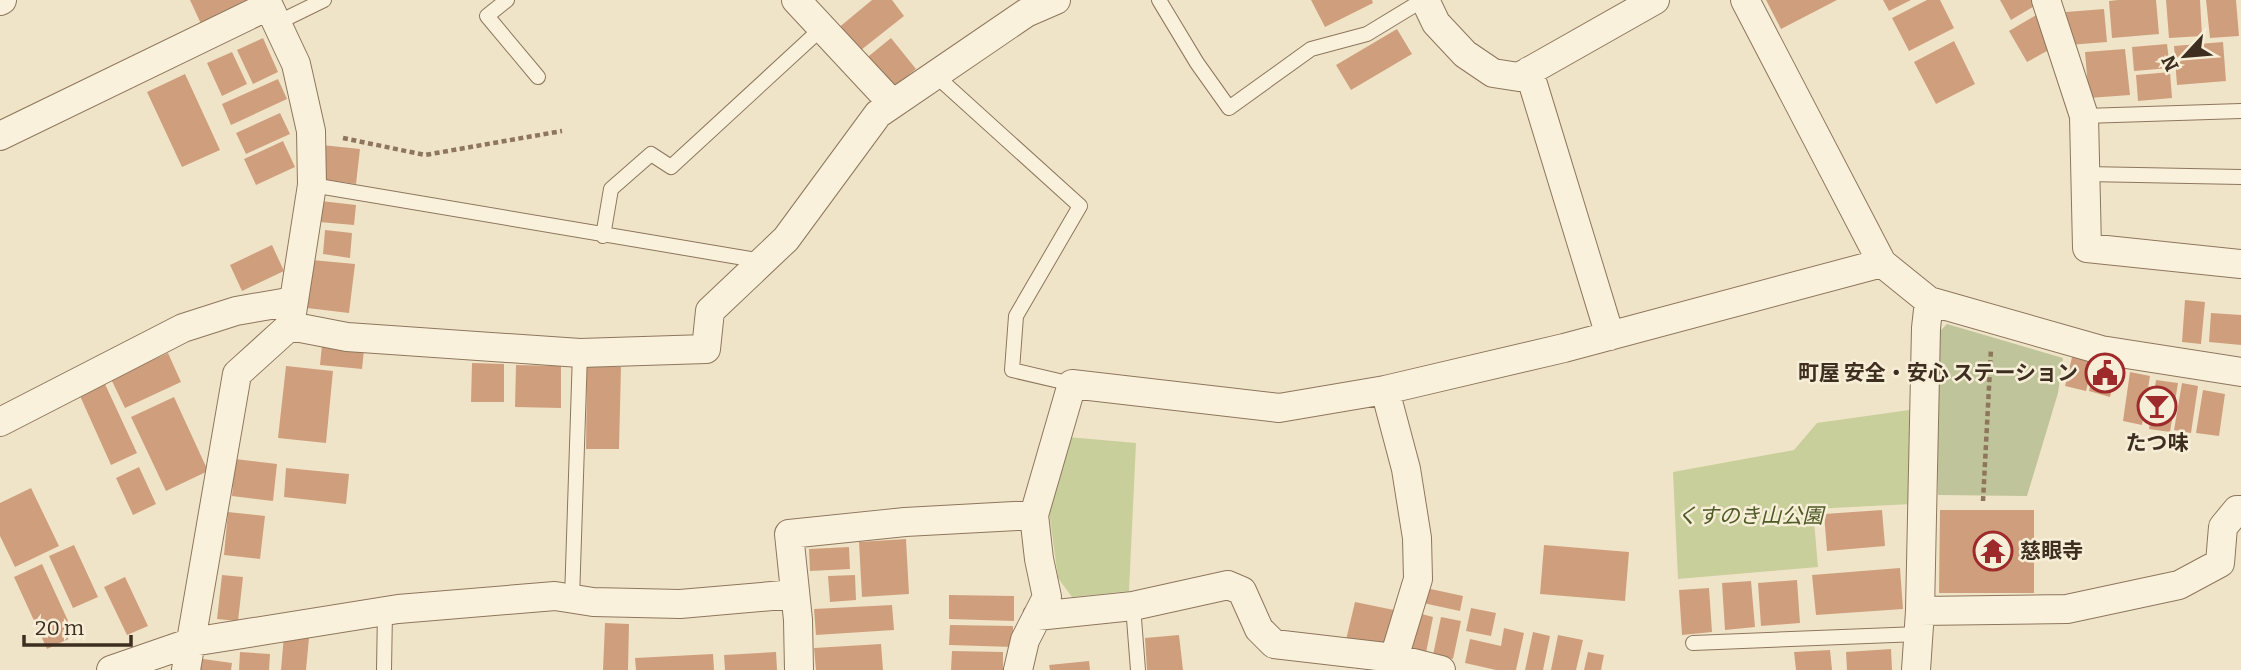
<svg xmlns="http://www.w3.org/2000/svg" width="2241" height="670" font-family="Bitter,'Noto Sans JP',serif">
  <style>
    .green { fill: #c9cf9b }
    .cemetery { fill: #bfc49a }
    .building { fill: #cf9f7d }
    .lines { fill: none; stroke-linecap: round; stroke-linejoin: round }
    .service-casing { stroke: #8d765c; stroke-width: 16 }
    .minor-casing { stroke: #8d765c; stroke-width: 30 }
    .path { stroke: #8d765c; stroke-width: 4.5; stroke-dasharray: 5 3.5; stroke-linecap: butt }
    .service { stroke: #faf1dc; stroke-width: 14 }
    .minor { stroke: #faf1dc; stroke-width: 28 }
    .labels { text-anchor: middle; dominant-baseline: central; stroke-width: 5; stroke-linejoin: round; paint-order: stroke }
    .poi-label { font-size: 21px; font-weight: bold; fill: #3d2e20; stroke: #f7eed8; text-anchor: end }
    .park-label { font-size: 21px; font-style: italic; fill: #4d5a26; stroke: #f7eed8 }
  </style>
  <rect width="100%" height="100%" fill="#f0e4c8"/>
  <path class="green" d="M1909,410L1911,504L1813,509L1818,567L1678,579L1673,472L1794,450L1817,423Z
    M1068,437L1136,443L1129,591L1072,597L1058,578L1049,511Z"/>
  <path class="cemetery" d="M1947,324L2063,358L2058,393L2027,496L1938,495L1936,361L1940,331Z"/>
  <path class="building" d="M190,0H248L250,4L202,26Z
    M872,0H892L904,16L856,54L837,29Z
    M1311,0H1372L1373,3L1325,27Z
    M1766,0H1837L1781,29Z
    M1883,0H1911L1889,11Z
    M1927,0H1940L1954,28L1909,51L1892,18Z
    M2000,0H2040L2041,2L2011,20Z
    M2118,0H2156L2159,34L2112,38L2109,1Z
    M2166,0H2200L2202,36L2169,38Z
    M2206,0H2236L2239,36L2210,38Z
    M2104,9L2107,42L2069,45L2066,12Z
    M2038,14L2056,46L2027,62L2009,31Z
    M1397,29L1412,54L1351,90L1336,65Z
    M263,38L278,72L253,84L237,50Z
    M891,38L916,69L889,91L864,60Z
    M1954,41L1975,84L1936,104L1914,62Z
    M2223,42L2226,81L2177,85L2174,46Z
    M2167,44L2170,68L2134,71L2132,47Z
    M2125,49L2130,95L2089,98L2085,52Z
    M232,52L247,84L222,96L207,63Z
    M2170,72L2172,98L2138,101L2136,75Z
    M185,74L220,150L182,167L147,92Z
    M278,79L287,99L231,125L222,104Z
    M280,113L290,134L246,154L236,133Z
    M283,141L295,167L256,185L244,159Z
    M322,145L360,149L356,184L319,179Z
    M321,201L356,205L354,225L319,222Z
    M325,230L352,233L350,258L323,254Z
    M272,245L284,271L242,291L230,265Z
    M312,260L355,264L349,313L307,308Z
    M2185,300L2205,302L2201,344L2182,342Z
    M2211,313L2241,315V345L2209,342Z
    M322,345L364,350L362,369L320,365Z
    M168,353L181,382L125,408L111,379Z
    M2073,353L2094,359L2086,391L2065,386Z
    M2097,359L2118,365L2110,397L2089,391Z
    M472,363L504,364V402H471Z
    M516,365L561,366V408L515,407Z
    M286,366L333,371L326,443L278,438Z
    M587,366L621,367L619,449H586Z
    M2130,372L2150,376L2142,425L2123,421Z
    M2156,380L2178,383L2170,432L2149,429Z
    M2182,383L2198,386L2191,433L2174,430Z
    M105,384L137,453L111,465L80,396Z
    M2203,390L2225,394L2219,436L2196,433Z
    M174,397L208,471L166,491L131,417Z
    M235,459L277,464L273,501L232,496Z
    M139,467L156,504L133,515L116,478Z
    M286,468L349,474L346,504L284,497Z
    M31,488L59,546L15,567L0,536V503Z
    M1882,510L1885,546L1827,551L1824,514Z
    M1940,510H2034V593H1939Z
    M228,512L265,516L260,559L224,555Z
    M906,539L909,594L862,597L859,542Z
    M74,545L98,597L73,608L49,556Z
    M1544,545L1629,552L1625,601L1540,594Z
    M849,547L850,569L810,571L809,549Z
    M42,564L75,636L47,649L14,577Z
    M1900,568L1903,609L1816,615L1812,575Z
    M222,575L243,577L238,621L217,619Z
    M855,575L856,600L830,602L828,576Z
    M125,577L148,626L127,635L104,587Z
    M1797,580L1800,623L1761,626L1758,583Z
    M1751,581L1755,627L1725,630L1722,583Z
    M1426,588L1463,596L1460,611L1423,603Z
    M1709,588L1712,632L1682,635L1679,590Z
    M949,595L1014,596V621L949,619Z
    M1355,602L1394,610L1386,649L1346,640Z
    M892,605L894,630L816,635L814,609Z
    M1471,608L1496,613L1491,636L1466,631Z
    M1414,612L1433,617L1426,653L1406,648Z
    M1441,617L1461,621L1453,659L1433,655Z
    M605,623L629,624L628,670H603Z
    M950,625L1013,626V647L949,645Z
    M1504,628L1524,633L1516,670H1496L1465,663L1470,639L1501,646Z
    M1533,632L1550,636L1543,670H1525Z
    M284,635L309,638L306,670H281Z
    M1179,635L1183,670H1147L1145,638Z
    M1558,635L1583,640L1576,670H1551Z
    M881,644L883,670H816L814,648Z
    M1891,649L1892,670H1847L1846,652Z
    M1830,650L1832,670H1796L1794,652Z
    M952,651L1003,652V670H951Z
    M240,652L270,654L269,670H239Z
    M776,652L777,670H725L724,655Z
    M1588,652L1604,655L1601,670H1584Z
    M713,654L714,670H636L635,658Z
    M196,658L232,663L231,670H194Z
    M1089,661L1090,670H1050L1049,665Z"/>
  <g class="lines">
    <defs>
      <path id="service" d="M507,0L487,16L538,77
        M1159,0L1197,63L1229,108L1311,49L1367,34L1423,0
        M277,23L324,0
        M934,74L1080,206L1016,316L1012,370L1072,384
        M2084,116L2241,111
        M2086,174L2241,177
        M312,185L762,261
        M603,236L611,189L651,154L671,167L822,28
        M572,599L580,353
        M1133,606L1138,670
        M1693,643L1919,634
        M384,670L385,611"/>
      <path id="minor" d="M796,0L892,103
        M1425,0L1436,23L1465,54L1493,73L1519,77L1655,0
        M1745,0L1882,263L1929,301L2101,350L2241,372
        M2046,0L2084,116L2087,248L2241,264
        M0,1L2,0
        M1529,71L1610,336
        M0,136L268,6
        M290,326L347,337L580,353L706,349L710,311L786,239L878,114L1026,13L1056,0
        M1385,390L1406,469L1417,538L1418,579L1394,658
        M0,422L183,328L236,311L294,301
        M1920,611L2067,609L2179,585L2220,563L2223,527L2237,510H2241
        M1037,616L1133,606L1228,585L1242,591L1259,629L1274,644L1394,658L1441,670
        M111,670L192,642L398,609L555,596L593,602L680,604L795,594
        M186,670L237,374L290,326L312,185L311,131L296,64L266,0
        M799,670L798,620L789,534L905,522L1034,515
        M1018,670L1025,640L1047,597L1039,559L1034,515L1072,384L1279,408L1385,390L1564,348L1882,263
        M1916,670L1920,611L1926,328L1929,301"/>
    </defs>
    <use href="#service" class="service-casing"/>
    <use href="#minor" class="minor-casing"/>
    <path class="path" d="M343,138L425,155L562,131
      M1983,501L1991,349"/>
    <use href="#service" class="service"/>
    <use href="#minor" class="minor"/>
  </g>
  <defs>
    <symbol id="civic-ring" viewBox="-11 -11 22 22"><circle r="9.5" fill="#f7eed8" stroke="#9e2a2b" stroke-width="1.5"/><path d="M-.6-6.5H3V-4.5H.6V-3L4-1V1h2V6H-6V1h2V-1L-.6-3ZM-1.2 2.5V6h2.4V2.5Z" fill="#9e2a2b"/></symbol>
    <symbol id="bar-ring" viewBox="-11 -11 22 22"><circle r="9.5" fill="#f7eed8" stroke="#9e2a2b" stroke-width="1.5"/><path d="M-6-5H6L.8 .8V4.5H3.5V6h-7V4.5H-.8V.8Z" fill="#9e2a2b"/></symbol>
    <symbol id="temple-ring" viewBox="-11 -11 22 22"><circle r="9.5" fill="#f7eed8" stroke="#9e2a2b" stroke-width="1.5"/><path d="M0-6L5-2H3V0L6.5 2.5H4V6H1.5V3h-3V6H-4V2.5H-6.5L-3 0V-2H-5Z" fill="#9e2a2b"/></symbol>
  </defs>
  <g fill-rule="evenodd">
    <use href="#civic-ring" x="2083" y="351" width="44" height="44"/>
    <use href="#bar-ring" x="2135" y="384" width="44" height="44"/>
    <use href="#temple-ring" x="1971" y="529" width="44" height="44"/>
  </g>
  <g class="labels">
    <g class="poi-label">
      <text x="2078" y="373">町屋 安全・安心 ステーション</text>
      <text x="2157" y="443" text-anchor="middle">たつ味</text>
      <text x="2020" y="551" text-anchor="start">慈眼寺</text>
    </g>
    <g class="park-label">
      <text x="1750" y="516">くすのき山公園</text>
    </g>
  </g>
  <g transform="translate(2185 56) rotate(244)" stroke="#f7eed8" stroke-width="5" paint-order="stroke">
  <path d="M0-5L12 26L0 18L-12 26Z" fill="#3d2e20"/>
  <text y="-10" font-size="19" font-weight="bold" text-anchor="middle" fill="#3d2e20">N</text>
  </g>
  <path d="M24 635v10h107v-10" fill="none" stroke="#3d2e20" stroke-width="3.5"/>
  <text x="35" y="635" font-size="21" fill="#3d2e20" stroke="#f7eed8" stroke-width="5" paint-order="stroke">20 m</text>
</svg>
